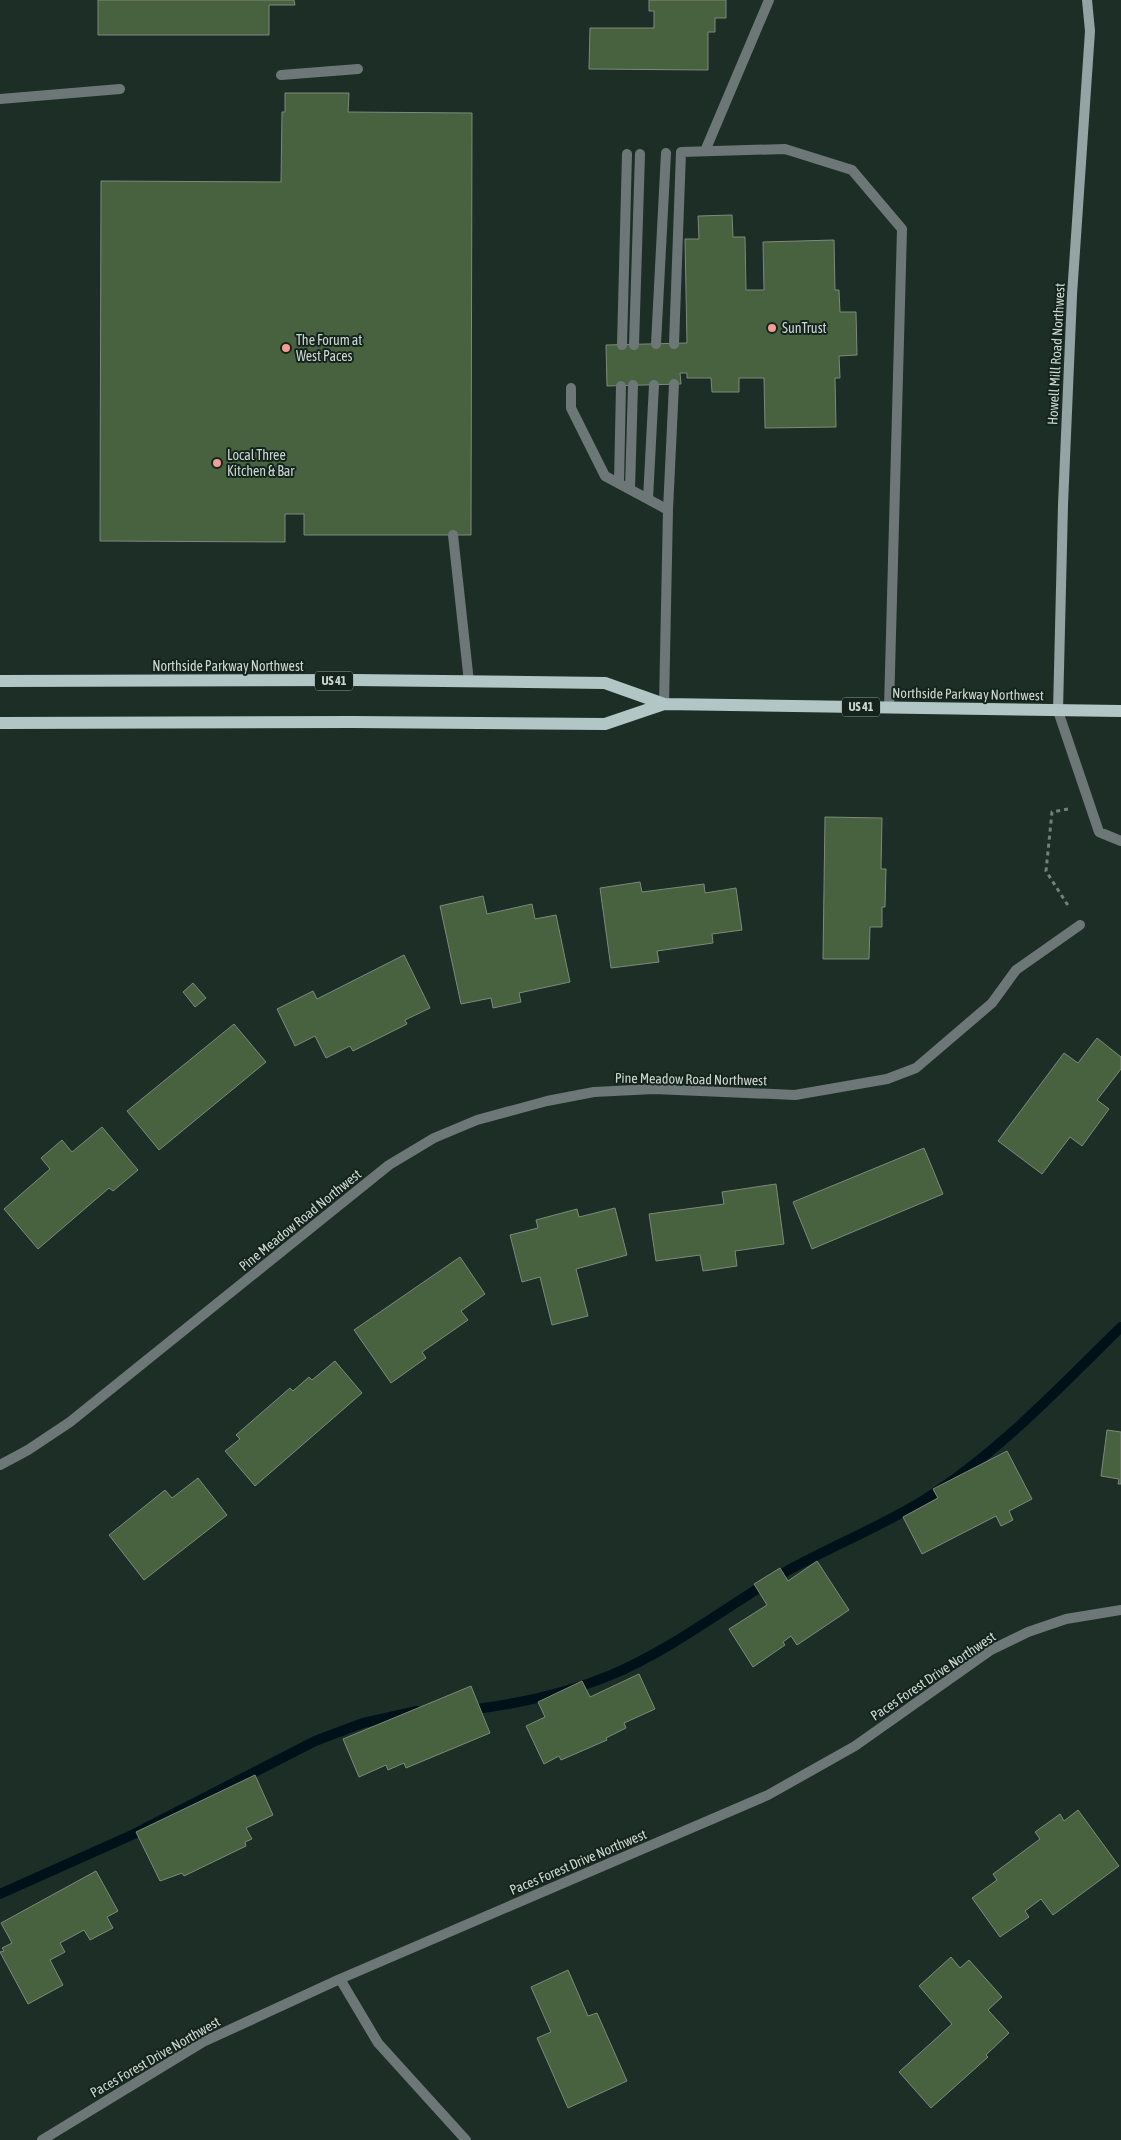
<svg xmlns="http://www.w3.org/2000/svg" width="1121" height="2140" font-family="'Asap Condensed',sans-serif">
  <style>
    .lines { fill: none; stroke-linecap: round; stroke-linejoin: round }
    .stream { stroke: #00111a; stroke-width: 10 }
    .building { fill: #48623f; stroke: #7e897b }
    .path { stroke: #73807b; stroke-width: 3; stroke-dasharray: 4 4; stroke-linecap: butt }
    .service { stroke: #6e7777; stroke-width: 10 }
    .minor { stroke: #6e7777; stroke-width: 10 }
    .secondary { stroke: #94a3a3; stroke-width: 10 }
    .primary { stroke: #b2c6c5; stroke-width: 12 }
    .poi-dot { fill: #f59c95; stroke: #14241d; stroke-width: 2 }
    .labels { text-anchor: middle; dominant-baseline: central; stroke-width: 4; stroke-linejoin: round; paint-order: stroke }
    .shield { fill: #14241d; stroke: #95a19c; stroke-width: 1 }
    .shield-label { font-size: 12px; font-weight: bold; fill: #ccd6d2 }
    .poi-label { font-size: 14px; fill: #ccd6d2; stroke: #14241d; text-anchor: start }
    .street-label { font-size: 14px; fill: #ccd6d2; stroke: #14241d }
  </style>
  <rect width="100%" height="100%" fill="#1d2e27"/>
  <g class="lines">
    <path class="stream" d="M469,1710C518,1704 565,1694 611,1675C673,1649 728,1605 787,1571C832,1546 880,1527 924,1500C998,1453 1059,1388 1121,1327
      M0,1894L134,1834L315,1741L363,1723L417,1711"/>
  </g>
  <path class="building" d="M98,0H294L295,5H269V35H98Z
    M649,0H726V18H715V32H708V70L589,69L590,28H654V11H649Z
    M285,93H349L348,112L472,113L471,535H304V514H285V542L100,541L101,181L281,182L282,112H285Z
    M732,215L733,237H745L746,290H764L763,242L834,240L835,290H839L840,312H856L857,355L839,356L840,378H835L836,427L765,428L764,378H739V392H712L711,378H687V373H680L681,384L607,386L606,345L687,343L685,239H699L698,216Z
    M825,817L882,818L881,869H886L885,907H882V927H870L869,959H823Z
    M640,882L642,892L704,884L705,893L736,888L742,930L712,934L713,943L657,951L659,962L611,968L600,888Z
    M483,896L487,914L532,904L535,919L556,915L570,982L519,993L521,1002L493,1008L491,998L461,1004L440,906Z
    M404,955L430,1008L405,1020L407,1024L353,1051L350,1046L326,1058L315,1036L295,1046L277,1009L313,991L317,999Z
    M193,983L206,998L195,1007L183,992Z
    M234,1024L266,1062L159,1150L127,1111Z
    M1097,1038L1121,1057V1069L1097,1100L1109,1109L1082,1146L1070,1137L1042,1174L998,1141L1064,1053L1078,1063Z
    M102,1127L138,1170L113,1191L109,1188L38,1249L4,1209L50,1169L41,1158L62,1140L72,1152Z
    M924,1148L943,1194L812,1249L793,1202Z
    M776,1184L784,1244L735,1251L737,1266L703,1271L700,1255L656,1261L649,1214L724,1204L722,1192Z
    M615,1208L627,1255L576,1269L588,1316L552,1325L540,1277L522,1282L510,1235L538,1228L536,1220L577,1209L579,1217Z
    M460,1257L485,1294L461,1311L468,1320L422,1352L426,1358L391,1383L354,1330Z
    M335,1361L362,1393L255,1486L225,1451L240,1439L236,1435L290,1388L293,1391L309,1377L312,1380Z
    M1107,1430L1121,1432V1484H1118L1119,1479L1101,1476Z
    M1007,1451L1032,1499L1009,1511L1013,1520L1001,1526L996,1516L922,1554L903,1517L938,1498L933,1489Z
    M198,1478L227,1515L144,1580L109,1535L165,1490L172,1498Z
    M817,1561L849,1610L797,1645L791,1636L783,1642L785,1645L753,1667L729,1629L767,1605L754,1584L780,1568L788,1581Z
    M639,1674L655,1709L624,1723L626,1728L606,1738L607,1740L561,1760L559,1756L544,1764L526,1726L545,1717L538,1702L582,1681L590,1697Z
    M471,1686L490,1733L406,1768L404,1763L388,1770L386,1765L359,1777L343,1739Z
    M255,1775L273,1815L246,1828L252,1839L245,1842L246,1846L184,1876L182,1873L160,1881L136,1832Z
    M1078,1810L1119,1866L1053,1915L1041,1899L1025,1911L1029,1917L1000,1937L972,1898L997,1880L993,1874L1040,1839L1035,1832L1060,1814L1064,1821Z
    M96,1871L118,1911L107,1917L113,1928L90,1940L84,1930L60,1943L65,1952L50,1960L63,1985L28,2004L0,1952L4,1951L2,1948L12,1943L1,1923Z
    M951,1957L960,1968L969,1960L1002,1997L988,2010L1009,2033L986,2055L988,2057L931,2108L899,2072L952,2024L919,1986Z
    M568,1970L588,2016L597,2013L627,2081L568,2108L537,2038L551,2032L531,1987Z"/>
  <g class="lines">
    <path class="path" d="M1068,809L1052,812L1046,871L1069,907"/>
    <path class="service" d="M281,75L358,69
      M0,99L120,89
      M705,151L769,0
      M656,344L666,153
      M674,344L681,152L785,149L852,170L902,229L889,708
      M622,345L627,154
      M634,345L640,154
      M571,388V408L605,476L668,510L664,704
      M619,483L621,386
      M630,489L633,385
      M648,499L654,385
      M668,510L674,384
      M453,535L469,682
      M1058,711L1099,832L1121,841"/>
    <path class="minor" d="M0,1465L28,1450L70,1422L389,1165L434,1138L477,1120L547,1101L594,1092L654,1089L795,1095L887,1079L916,1068L992,1003L1016,970L1080,925
      M340,1979L378,2043L466,2140
      M42,2140L203,2042L340,1979L768,1795L855,1746L991,1650L1028,1632L1066,1619L1121,1610"/>
    <path class="secondary" d="M1058,711L1063,505L1072,295L1090,31L1087,0"/>
    <path class="primary" d="M0,681L353,680L605,683L664,704L1121,711
      M0,723L353,722L605,724L664,704"/>
  </g>
  <g class="poi-dot">
    <circle cx="772" cy="328" r="5"/>
    <circle cx="286" cy="348" r="5"/>
    <circle cx="217" cy="463" r="5"/>
  </g>
  <g class="labels">
    <g class="shield">
      <rect x="315" y="671.5" width="38" height="19" rx="4"/>
      <rect x="842" y="697.5" width="38" height="19" rx="4"/>
    </g>
    <g class="shield-label">
      <text x="334" y="681">US 41</text>
      <text x="861" y="707">US 41</text>
    </g>
    <g class="poi-label">
      <text x="782" y="328">SunTrust</text>
      <text x="296" y="340">The Forum at<tspan x="296" dy="16">West Paces</tspan></text>
      <text x="227" y="455">Local Three<tspan x="227" dy="16">Kitchen &amp; Bar</tspan></text>
    </g>
    <g class="street-label">
      <text transform="translate(1056 354) rotate(-87)">Howell Mill Road Northwest</text>
      <text x="228" y="666">Northside Parkway Northwest</text>
      <text transform="translate(968 694) rotate(1)">Northside Parkway Northwest</text>
      <text transform="translate(691 1079) rotate(1)">Pine Meadow Road Northwest</text>
      <text transform="translate(300 1220) rotate(-39)">Pine Meadow Road Northwest</text>
      <text transform="translate(933 1676) rotate(-34)">Paces Forest Drive Northwest</text>
      <text transform="translate(578 1862) rotate(-23)">Paces Forest Drive Northwest</text>
      <text transform="translate(155 2057) rotate(-30)">Paces Forest Drive Northwest</text>
    </g>
  </g>
</svg>
